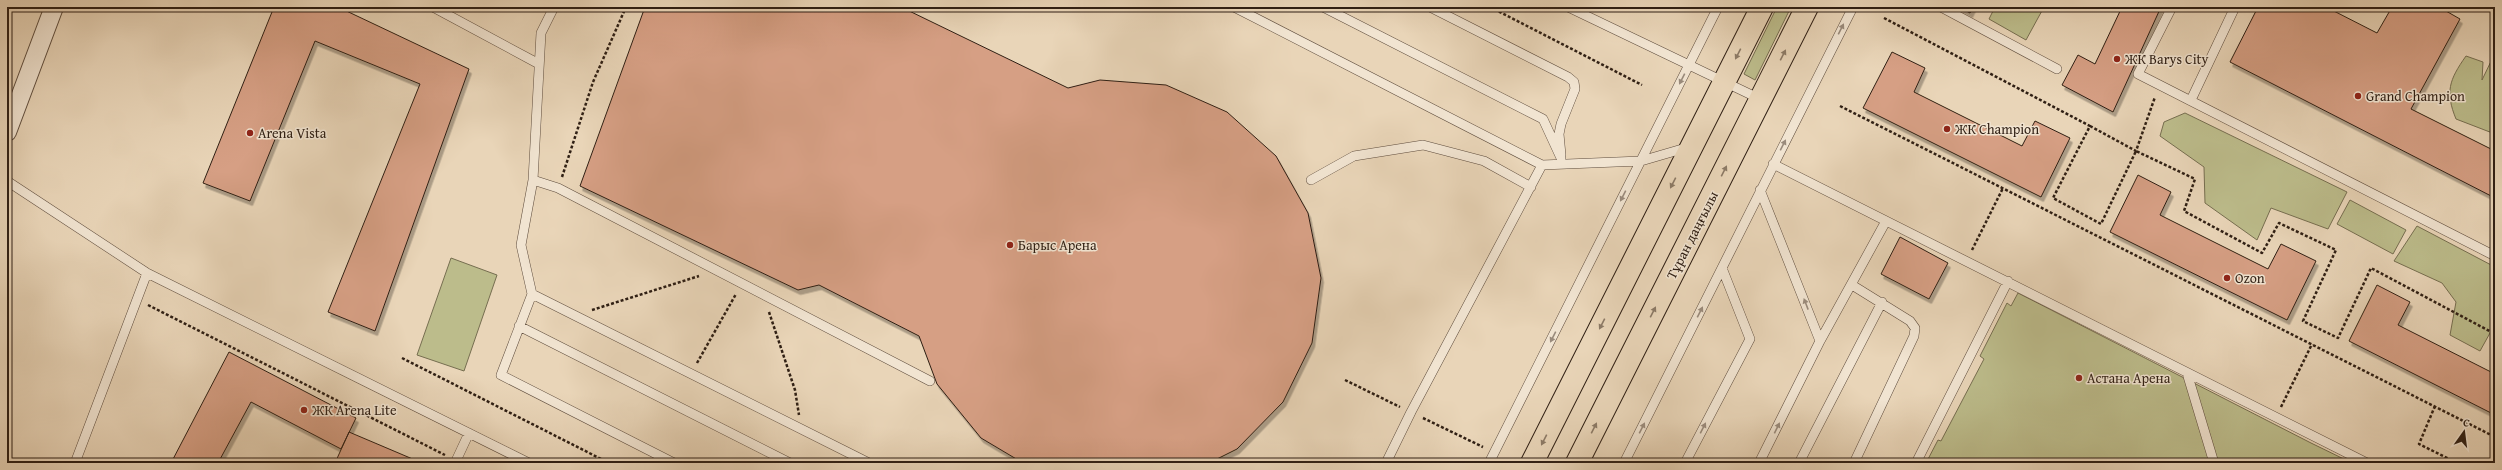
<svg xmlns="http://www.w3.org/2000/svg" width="2502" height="470" font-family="'Gentium Book Plus',serif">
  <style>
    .green { fill: #bcbc8b; stroke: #766e50 }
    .building { fill: #d69f84; stroke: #2f1f14; filter: url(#shadow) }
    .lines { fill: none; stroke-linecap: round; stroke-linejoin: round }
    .lane-casing { stroke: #5e4c3d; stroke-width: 10 }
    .street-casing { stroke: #5e4c3d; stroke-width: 20 }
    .primary-casing { stroke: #2f1f14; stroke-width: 24 }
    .path { stroke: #2f1f14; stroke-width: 2.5; stroke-dasharray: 3 2; stroke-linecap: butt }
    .lane { stroke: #f1e4d1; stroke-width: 9 }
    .street { stroke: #f1e4d1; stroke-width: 18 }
    .primary { stroke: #e9d5b8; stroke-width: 22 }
    .oneway { fill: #9a8b7c }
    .oneway2 { fill: #8c7a66 }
    .poi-dot { fill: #8f2418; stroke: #f1e4d1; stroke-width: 1.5 }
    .labels { text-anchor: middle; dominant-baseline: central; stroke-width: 3; stroke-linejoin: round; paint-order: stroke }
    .poi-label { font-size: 14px; fill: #2f1f14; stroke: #f1e4d1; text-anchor: start }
    .street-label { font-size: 14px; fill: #2f1f14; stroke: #f1e4d1 }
  </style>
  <defs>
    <filter id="shadow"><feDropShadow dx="2.5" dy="4.5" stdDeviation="0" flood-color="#0004"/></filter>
  </defs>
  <rect width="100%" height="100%" fill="#e9d5b8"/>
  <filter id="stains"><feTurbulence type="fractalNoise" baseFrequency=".005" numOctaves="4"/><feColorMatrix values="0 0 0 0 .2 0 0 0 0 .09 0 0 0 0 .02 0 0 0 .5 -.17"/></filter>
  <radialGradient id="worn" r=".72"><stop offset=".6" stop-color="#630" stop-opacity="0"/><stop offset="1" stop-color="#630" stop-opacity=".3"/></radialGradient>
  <path class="green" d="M1777,7H1791L1755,80L1744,74Z
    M1995,7H2044L2026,40L1989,19Z
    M2495,53V134L2456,119C2445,92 2449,80 2466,56L2483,62L2482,80Z
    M2185,113L2347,192L2328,229L2271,208L2257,240L2205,203L2204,167L2160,136L2164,122Z
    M2350,200L2406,230L2393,254L2337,224Z
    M2417,226L2495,267V324L2480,351L2450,335L2456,302L2442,283L2394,261Z
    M451,258L497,275L464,371L417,355Z
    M2018,293L2311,443L2352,463H1926L1938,440L1941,441L1984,359L1980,356L2007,303L2011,306Z"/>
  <path class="building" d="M274,7H338L469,69L375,331L328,312L420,84L315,41L250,201L203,183Z
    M645,7H901L1068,88L1100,80L1166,85L1227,112L1276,156L1308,213L1321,278L1312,343L1283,402L1237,449L1209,463H1023L981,438L937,384L919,336L819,285L798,290L580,186Z
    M1959,7H1973L1970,13Z
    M2122,7H2161L2113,112L2062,85L2078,55L2095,64Z
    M2258,7H2326L2377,33L2392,7H2439L2460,19L2411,109L2495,151V198L2230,62Z
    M1892,52L1925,68L1914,92L2022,146L2035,121L2070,138L2041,197L1863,108Z
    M2138,175L2171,192L2160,215L2268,269L2281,244L2316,261L2287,320L2110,232Z
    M1900,237L1948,263L1929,299L1881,274Z
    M2377,285L2410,302L2398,325L2495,374V415L2349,341Z
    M229,352L356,418L341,449L251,402L218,463H171Z
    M349,432L415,460L414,463H335Z"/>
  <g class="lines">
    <defs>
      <path id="lane" d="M433,7L539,64
        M995,7H998
        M1234,7L1542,165
        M1323,7L1543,119L1561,158
        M1430,7L1568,77L1574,82L1575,89L1561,124L1559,134L1561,155
        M1568,7L1760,99
        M1941,7L2057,69
        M2172,7L2138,74L2495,256
        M2191,100L2235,7
        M1773,164L2367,463
        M533,180L541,33L554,7
        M1311,180L1354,156L1423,145L1484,161L1531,187
        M7,181L147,273L529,463
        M1760,190L1820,341
        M1852,285L1910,321L1915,328L1914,336L1854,463
        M532,294L501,375L674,463
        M519,326L790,463
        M2187,373L2214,463
        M75,463L147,273
        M455,463L469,433
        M869,463L532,294L521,245L533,180L558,188L930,381
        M1386,463L1411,412L1542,165L1641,161L1689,147
        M1489,463L1718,7
        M1624,463L1853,7
        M1685,463L1750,339L1722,268
        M1759,463L1820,341L1886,221
        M1799,463L1882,302
        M1916,463L2008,281"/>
      <path id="street" d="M7,132L54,7"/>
      <path id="primary" d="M1532,463L1762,7
        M1577,463L1807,7"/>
    </defs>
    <use href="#lane" class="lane-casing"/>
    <use href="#street" class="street-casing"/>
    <use href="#primary" class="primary-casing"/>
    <path class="path" d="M1490,7L1642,85
      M1884,18L2090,126L2053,198L2101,224L2136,151L2195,179L2184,211L2262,253L2279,223L2336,250L2303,321L2338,338L2371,268L2495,334
      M1840,106L2495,437
      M2090,126L2136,151L2155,97
      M562,177L593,82L626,7
      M1972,250L2003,188
      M148,305L445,455
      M592,310L699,276
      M769,312L795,390L799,415
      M402,358L609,463
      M697,363L736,294
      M1345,380L1400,407
      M2435,406L2419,444L2457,463
      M2281,407L2312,344
      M1423,418L1483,447"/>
    <use href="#lane" class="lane"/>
    <use href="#street" class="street"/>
    <use href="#primary" class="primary"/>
  </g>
  <defs><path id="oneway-solid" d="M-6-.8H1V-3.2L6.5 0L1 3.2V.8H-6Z"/></defs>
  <g class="oneway">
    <use href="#oneway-solid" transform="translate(1841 29) rotate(-63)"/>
    <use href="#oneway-solid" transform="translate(1682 79) rotate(117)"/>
    <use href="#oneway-solid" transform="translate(1783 145) rotate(-63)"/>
    <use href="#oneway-solid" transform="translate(1623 196) rotate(117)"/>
    <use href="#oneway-solid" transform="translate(1806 304) rotate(-111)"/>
    <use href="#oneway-solid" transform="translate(1700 312) rotate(-63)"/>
    <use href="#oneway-solid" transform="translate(1553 337) rotate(117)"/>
    <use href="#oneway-solid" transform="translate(1642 428) rotate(-63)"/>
    <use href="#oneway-solid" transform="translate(1703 428) rotate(-63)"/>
    <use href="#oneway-solid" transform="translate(1777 428) rotate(-64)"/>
  </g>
  <g class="oneway2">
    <use href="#oneway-solid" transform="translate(1738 54) rotate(117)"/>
    <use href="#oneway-solid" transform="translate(1783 55) rotate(-63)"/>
    <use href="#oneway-solid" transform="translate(1724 171) rotate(-63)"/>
    <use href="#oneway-solid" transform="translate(1673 183) rotate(117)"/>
    <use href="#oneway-solid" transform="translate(1653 312) rotate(-63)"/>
    <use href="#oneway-solid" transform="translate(1602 324) rotate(117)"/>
    <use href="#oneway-solid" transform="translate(1594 428) rotate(-63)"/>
    <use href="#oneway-solid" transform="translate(1544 440) rotate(117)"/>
  </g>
  <g class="poi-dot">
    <circle cx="2117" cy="59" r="4"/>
    <circle cx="2358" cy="96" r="4"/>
    <circle cx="1947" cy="129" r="4"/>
    <circle cx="250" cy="133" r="4"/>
    <circle cx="1010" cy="245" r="4"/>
    <circle cx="2227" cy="278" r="4"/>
    <circle cx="2079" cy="378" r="4"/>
    <circle cx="304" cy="410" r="4"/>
  </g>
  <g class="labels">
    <g class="poi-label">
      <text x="2125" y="59">ЖК Barys City</text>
      <text x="2366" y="96">Grand Champion</text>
      <text x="1955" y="129">ЖК Champion</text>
      <text x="258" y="133">Arena Vista</text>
      <text x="1018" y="245">Барыс Арена</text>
      <text x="2235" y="278">Ozon</text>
      <text x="2087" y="378">Астана Арена</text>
      <text x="312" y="410">ЖК Arena Lite</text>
    </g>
    <g class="street-label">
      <text transform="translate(1692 235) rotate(-63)">Тұран даңғылы</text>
    </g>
  </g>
  <rect width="2502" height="470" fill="none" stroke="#e9d5b8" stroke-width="24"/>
  <rect x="8" y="8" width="2486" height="454" fill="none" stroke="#2f1f14" stroke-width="2"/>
  <rect x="12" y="12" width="2478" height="446" fill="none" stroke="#2f1f14"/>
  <g transform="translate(2464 432) rotate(14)" stroke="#f1e4d1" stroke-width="3" paint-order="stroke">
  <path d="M0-3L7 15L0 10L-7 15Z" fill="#2f1f14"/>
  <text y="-6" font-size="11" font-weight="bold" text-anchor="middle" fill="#2f1f14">С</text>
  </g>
  <rect width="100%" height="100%" filter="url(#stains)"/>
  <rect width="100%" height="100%" fill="url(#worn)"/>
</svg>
